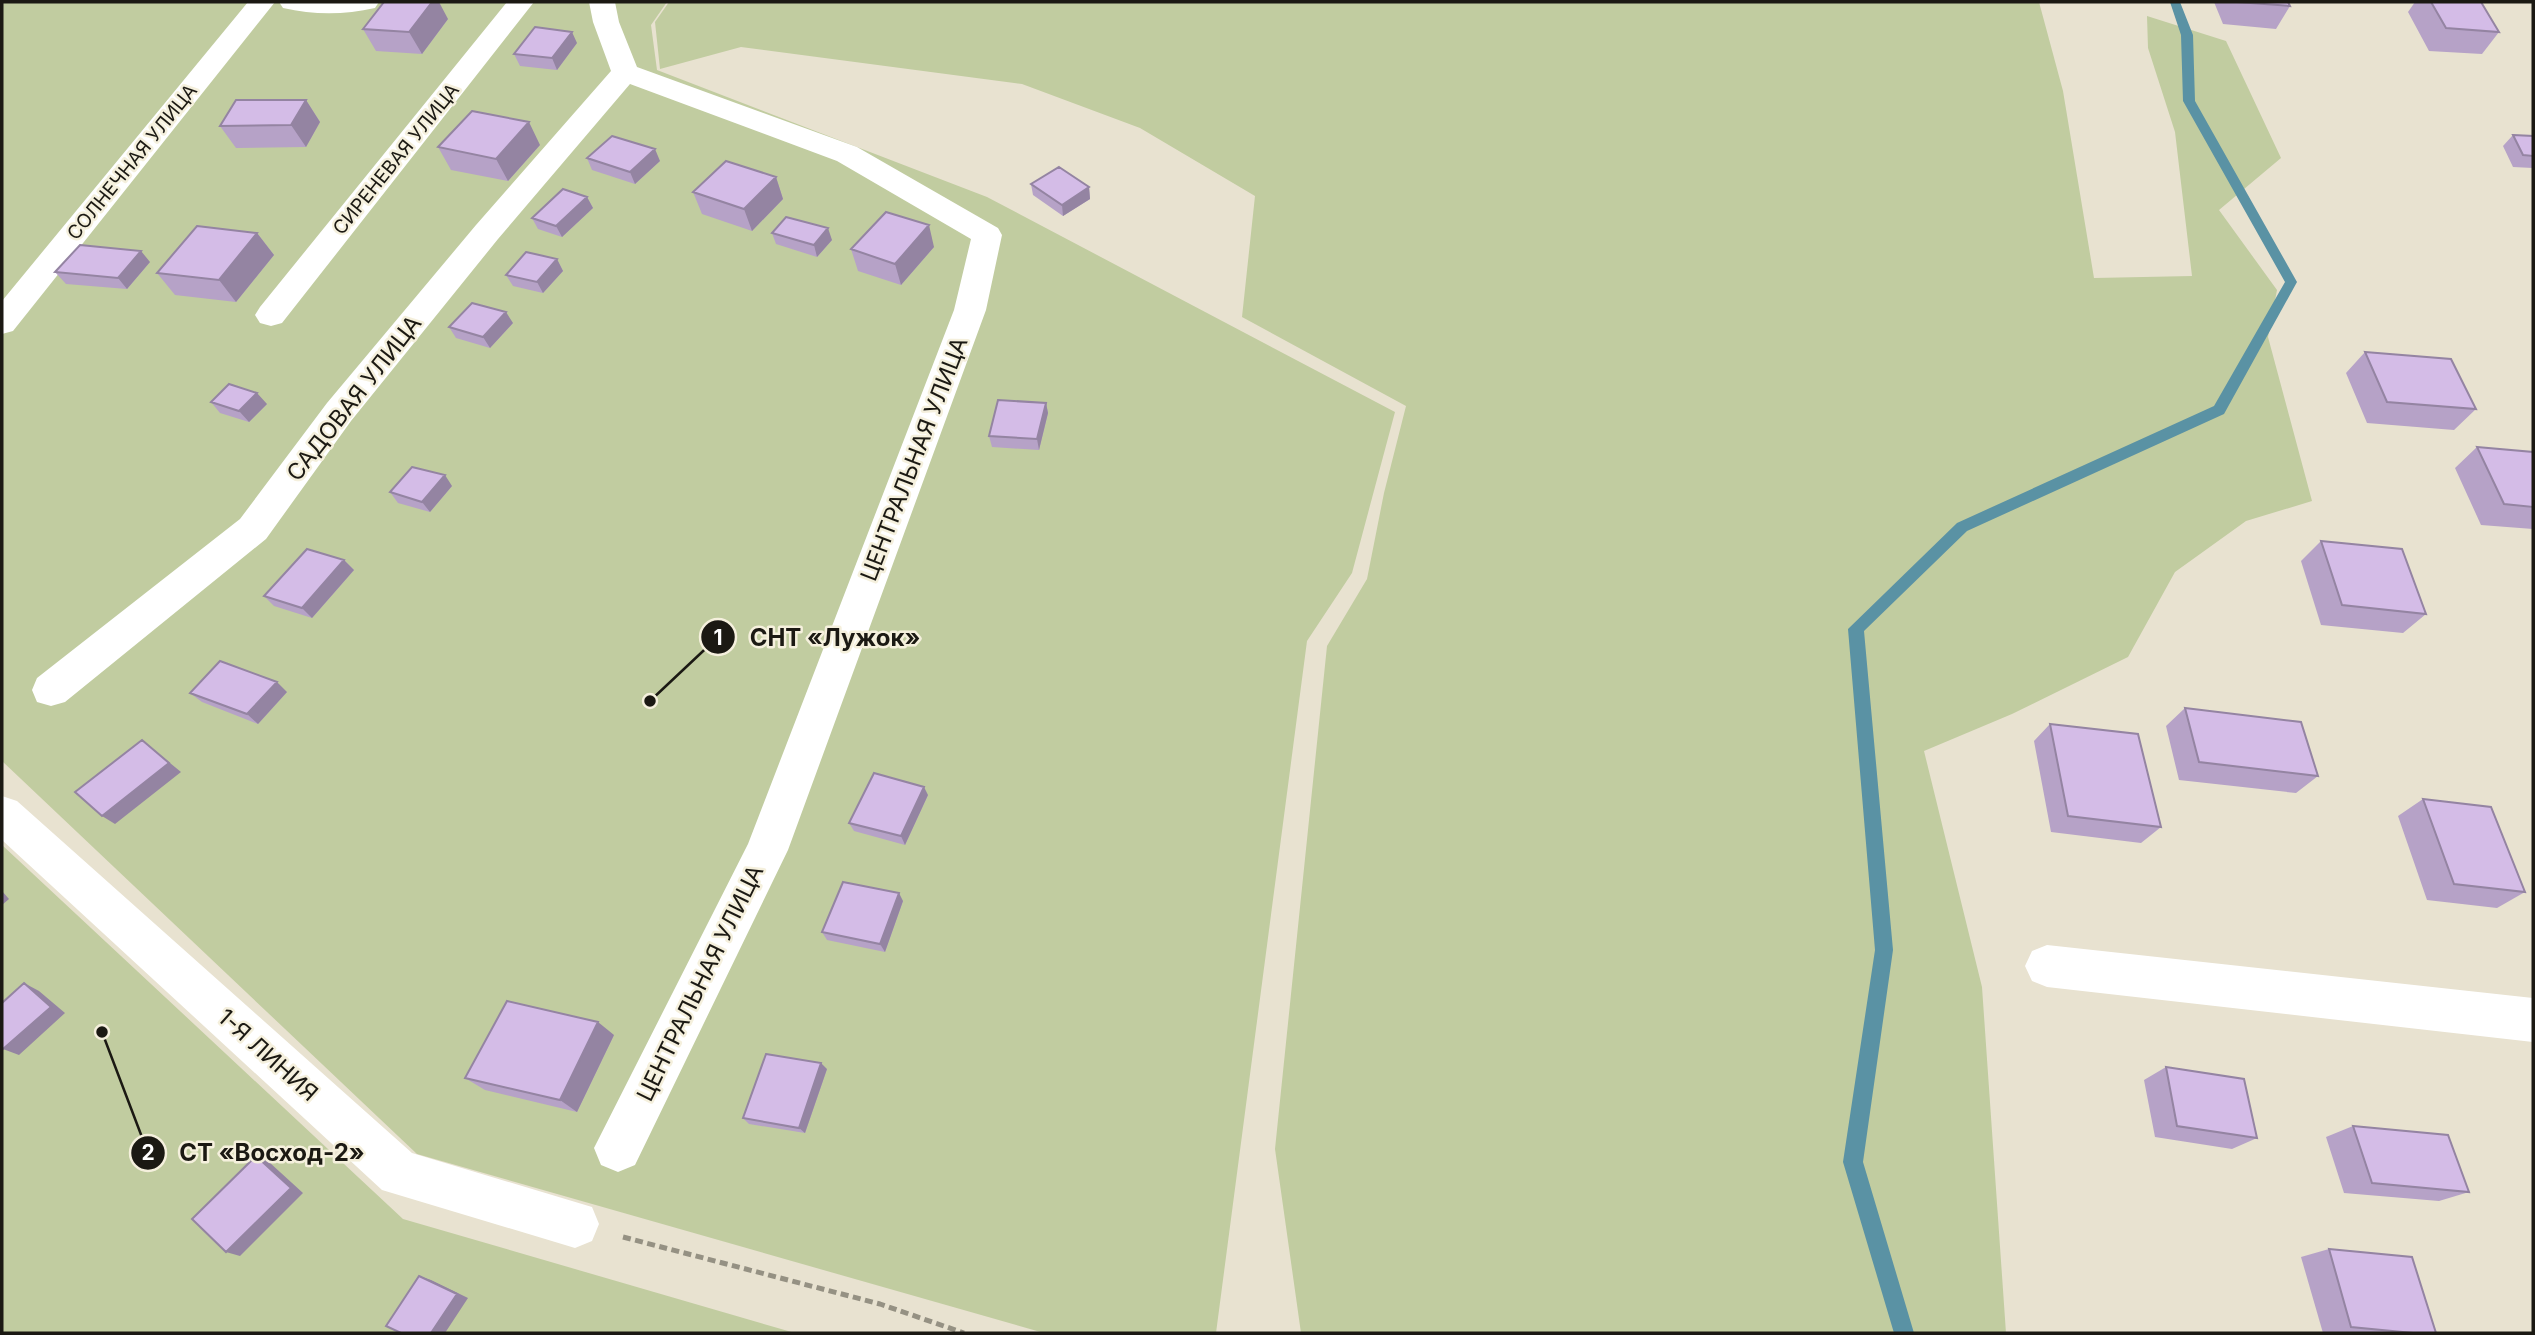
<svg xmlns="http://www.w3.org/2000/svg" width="2535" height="1335" font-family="Inter,sans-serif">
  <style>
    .green { fill: #c1cca0 }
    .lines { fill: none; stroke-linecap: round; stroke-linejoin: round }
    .stream { fill: #5a92a4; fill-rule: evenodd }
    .path { stroke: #959183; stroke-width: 5; stroke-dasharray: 8 4.5; stroke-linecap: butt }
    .minor { fill: #fff; fill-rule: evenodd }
    .wall { fill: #b6a2c7 }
    .shaded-wall { fill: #9484a2 }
    .building { fill: #d4bce7; stroke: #9484a2; stroke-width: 2 }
    .labels { text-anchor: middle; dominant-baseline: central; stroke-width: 5; stroke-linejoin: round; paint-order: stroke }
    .far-street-label { font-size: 19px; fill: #1b1913; stroke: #f5f0dd }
    .street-label { font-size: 23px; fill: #1b1913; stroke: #f5f0dd }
    .leader { fill: none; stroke: #1b1913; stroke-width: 2.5 }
    .callout-dot { fill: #1b1913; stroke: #f5f0dd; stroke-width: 2.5 }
    .mark-label { font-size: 21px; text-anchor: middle; font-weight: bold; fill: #fff }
    .callout-label { font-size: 24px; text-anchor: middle; font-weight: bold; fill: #1b1913; stroke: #f5f0dd; stroke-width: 5; stroke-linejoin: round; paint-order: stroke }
  </style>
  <rect width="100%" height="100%" fill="#e8e2d0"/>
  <path class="green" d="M2,2H667L651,25L657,70L987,197L1395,412L1352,573L1307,641L1216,1333H1044L417,1154L2,761Z
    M669,2H2039L2063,91L2094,278L2192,276L2175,132L2148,48L2147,16L2226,41L2281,158L2219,210L2277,290L2268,337L2312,501L2246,521L2175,572L2128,657L2012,714L1924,751L1982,987L2006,1333H1301L1275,1149L1327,646L1367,579L1384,493L1406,406L1242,317L1255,196L1140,128L1022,84L741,47L660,69L655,22Z
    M2,845L403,1219L795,1333H2Z"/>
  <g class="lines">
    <path class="stream" d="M2170,2H2180L2193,35L2195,101L2297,282L2224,414L1967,531L1864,631L1893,950L1863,1162L1914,1333H1894L1843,1162L1875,950L1848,629L1957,523L2214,406L2285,282L2183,101L2181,35Z"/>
    <path class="path" d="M623,1237L880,1304L964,1333"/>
    <path class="minor" d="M248,2H275L13,331L2,334V301Z
      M279,2H379L375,8C344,15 314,15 283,8Z
      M507,2H534L282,323L271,326L260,323L255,315L260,307Z
      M589,2H615L619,22L637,67L857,147L998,228L1002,235L986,310L788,850L635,1165L618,1172L601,1165L594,1148L748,844L954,310L971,239L837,161L630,84L498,239L351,421L266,539L65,702L51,706L37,702L32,690L37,678L240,519L327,403L476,225L611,71L593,22Z
      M2,796L17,801L412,1153L592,1207L599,1224L592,1241L575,1248L382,1190L2,840Z
      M2047,945L2533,998V1042L2047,987L2032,981L2025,966L2032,951Z"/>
  </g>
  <path class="wall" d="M2214,2H2288L2290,6L2276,29L2223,24Z
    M2415,2H2481L2499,32L2482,54L2429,51L2408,12Z
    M448,19L422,54L376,51L363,29Z
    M577,43L557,70L520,66L514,54Z
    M306,100L320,122L306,147L236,148L220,126Z
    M2513,135L2533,136V168L2513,167L2503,146Z
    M540,145L508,181L451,170L438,147Z
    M587,158L660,161L635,184L592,170Z
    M776,177L783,199L752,231L702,214L693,192Z
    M1031,184L1089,187L1090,199L1063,216L1033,195Z
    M587,197L593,208L562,237L538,229L532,218Z
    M257,233L274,255L236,302L175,295L157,273Z
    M772,233L832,240L817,257L776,244Z
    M934,247L901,285L858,271L851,249Z
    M557,259L563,271L543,293L513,286L506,275Z
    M150,262L127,289L66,284L55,272Z
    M513,323L490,348L456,338L449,327Z
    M2365,352L2476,409L2454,430L2367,423L2346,373Z
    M211,402L267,404L249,422L220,413Z
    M1046,403L1048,413L1039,450L992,447L989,436Z
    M2477,447L2533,452V529L2481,525L2455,468Z
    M452,486L430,512L398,503L390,492Z
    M2321,541L2426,614L2403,633L2321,625L2301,561Z
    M344,560L354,570L312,618L274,606L264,596Z
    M287,692L258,724L202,702L190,693Z
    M2185,708L2318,776L2296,793L2179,780L2166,726Z
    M2050,724L2161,827L2141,843L2051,832L2034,741Z
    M928,795L905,845L854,831L849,823Z
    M2423,799L2525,892L2497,908L2427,900L2398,816Z
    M903,901L885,952L827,940L822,932Z
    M614,1035L577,1112L485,1090L465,1078Z
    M2166,1067L2257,1138L2232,1149L2155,1137L2144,1080Z
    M827,1069L805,1133L749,1124L743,1118Z
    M2353,1126L2469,1192L2439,1201L2344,1193L2326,1137Z
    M2329,1249L2436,1333H2323L2301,1257Z"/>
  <path class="shaded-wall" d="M432,2H439L448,19L422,54L409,32Z
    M572,32L577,43L557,70L552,58Z
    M306,100L320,122L306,147L291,125Z
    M529,122L540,145L508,181L496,159Z
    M655,149L660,161L635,184L630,172Z
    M776,177L783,199L752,231L744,209Z
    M1089,187L1090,199L1063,216L1062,205Z
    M587,197L593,208L562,237L556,226Z
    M929,225L934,247L901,285L895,264Z
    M828,228L832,240L817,257L814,245Z
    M257,233L274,255L236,302L219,280Z
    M141,251L150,262L127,289L118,278Z
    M557,259L563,271L543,293L537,282Z
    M506,312L513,323L490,348L483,337Z
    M257,393L267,404L249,422L239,411Z
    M1046,403L1048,413L1039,450L1037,439Z
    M445,475L452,486L430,512L422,502Z
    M344,560L354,570L312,618L302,608Z
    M277,682L287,692L258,724L247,714Z
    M142,740L181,772L115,824L102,816Z
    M924,787L928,795L905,845L901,836Z
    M2,891L9,899L2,905Z
    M899,893L903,901L885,952L880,944Z
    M24,983L39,991L65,1013L19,1055L3,1049Z
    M598,1022L614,1035L577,1112L560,1100Z
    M821,1063L827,1069L805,1133L799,1128Z
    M256,1156L269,1162L303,1193L240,1256L226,1252Z
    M419,1276L431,1280L468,1298L445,1333H431Z"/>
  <path class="building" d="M384,2H432L409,32L363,29Z
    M2237,2H2288L2290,6Z
    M2431,2H2481L2499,32L2446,28Z
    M535,27L572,32L552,58L514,54Z
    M236,100H306L291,125L220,126Z
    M472,111L529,122L496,159L438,147Z
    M2513,135L2533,136V156L2523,155Z
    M612,136L655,149L630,172L587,158Z
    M726,161L776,177L744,209L693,192Z
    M1059,167L1089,187L1062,205L1031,184Z
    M563,189L587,197L556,226L532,218Z
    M886,212L929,225L895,264L851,249Z
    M786,217L828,228L814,245L772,233Z
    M197,226L257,233L219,280L157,273Z
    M80,245L141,251L118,278L55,272Z
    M526,252L557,259L537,282L506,275Z
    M472,303L506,312L483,337L449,327Z
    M2365,352L2451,359L2476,409L2387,402Z
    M229,384L257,393L239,411L211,402Z
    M998,400L1046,403L1037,439L989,436Z
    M2477,447L2533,452V507L2504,504Z
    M412,467L445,475L422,502L390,492Z
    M2321,541L2402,549L2426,614L2342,605Z
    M307,549L344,560L302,608L264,596Z
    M220,661L277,682L247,714L190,693Z
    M2185,708L2301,722L2318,776L2199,762Z
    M2050,724L2138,734L2161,827L2068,816Z
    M142,740L169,763L102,816L75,792Z
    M874,773L924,787L901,836L849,823Z
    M2423,799L2491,807L2525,892L2454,884Z
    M843,882L899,893L880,944L822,932Z
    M24,983L51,1007L3,1049L2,1048V1003Z
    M507,1001L598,1022L560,1100L465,1078Z
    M766,1054L821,1063L799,1128L743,1118Z
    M2166,1067L2244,1079L2257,1138L2177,1126Z
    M2353,1126L2448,1135L2469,1192L2372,1183Z
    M256,1156L291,1188L226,1252L192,1219Z
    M2329,1249L2412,1257L2436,1333H2413L2351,1327Z
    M419,1276L457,1294L431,1333H401L386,1326Z"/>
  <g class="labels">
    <g class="far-street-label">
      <text transform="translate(396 159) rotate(-51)">СИРЕНЕВАЯ УЛИЦА</text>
      <text transform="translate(132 162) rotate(-51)">СОЛНЕЧНАЯ УЛИЦА</text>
    </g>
    <g class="street-label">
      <text transform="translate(354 398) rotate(-52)">САДОВАЯ УЛИЦА</text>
      <text transform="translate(914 459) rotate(-69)">ЦЕНТРАЛЬНАЯ УЛИЦА</text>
      <text transform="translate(700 983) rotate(-64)">ЦЕНТРАЛЬНАЯ УЛИЦА</text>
      <text transform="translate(268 1055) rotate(42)">1-Я ЛИНИЯ</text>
    </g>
  </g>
  <path class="leader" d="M650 701L718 637M102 1032L148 1153"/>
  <g class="callout-dot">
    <circle cx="650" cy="701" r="7"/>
    <circle cx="102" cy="1032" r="7"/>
    <circle cx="718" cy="637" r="18"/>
    <circle cx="148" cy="1153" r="18"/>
  </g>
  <g class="mark-label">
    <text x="718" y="645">1</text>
    <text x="148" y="1160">2</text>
  </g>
  <g class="callout-label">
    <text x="835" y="646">СНТ «Лужок»</text>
    <text x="272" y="1161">СТ «Восход-2»</text>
  </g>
  <rect width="2535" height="1335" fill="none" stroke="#1b1913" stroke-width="7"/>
</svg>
